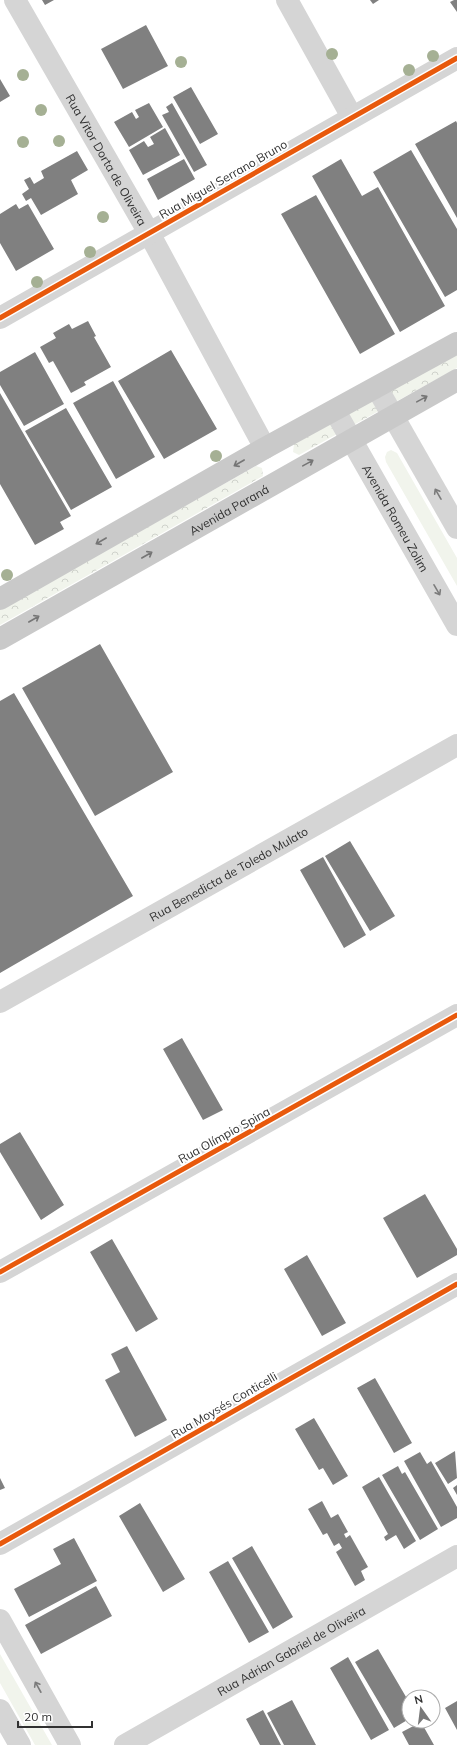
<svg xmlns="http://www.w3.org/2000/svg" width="457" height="1745" font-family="Mulish,sans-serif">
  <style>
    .grass { fill: #f1f4ec }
    .park { fill: url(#park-crowns) }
    .building { fill: #808080 }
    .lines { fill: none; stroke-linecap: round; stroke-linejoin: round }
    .minor { stroke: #d5d5d5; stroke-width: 22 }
    .major { stroke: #c9c9c9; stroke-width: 22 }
    .cycleway-casing { stroke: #fff; stroke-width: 8 }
    .cycleway { stroke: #e8590c; stroke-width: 5 }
    .tree { fill: #a5b094 }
    .oneway { stroke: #757575 }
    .oneway2 { stroke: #7b7b7b }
    .labels { text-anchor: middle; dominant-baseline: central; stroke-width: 4; stroke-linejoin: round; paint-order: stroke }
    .street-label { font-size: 12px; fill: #313131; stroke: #fff }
  </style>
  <defs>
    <pattern id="park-crowns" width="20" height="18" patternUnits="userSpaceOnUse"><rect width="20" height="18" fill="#f1f4ec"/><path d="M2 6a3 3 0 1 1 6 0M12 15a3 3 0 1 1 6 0" fill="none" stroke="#cfd2cb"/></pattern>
  </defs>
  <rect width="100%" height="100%" fill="#fff"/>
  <path class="grass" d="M391,450L397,453L457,558V586L386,462L385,457L387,452Z
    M0,1654L52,1745H35L0,1683Z"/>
  <path class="park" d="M457,353V368L299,455L293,452L294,444Z
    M256,466L262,468L263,476L0,625V610Z"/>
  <path class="building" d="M42,0H54L45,5Z
    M370,0H379L373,4Z
    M454,0H457V12L450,2Z
    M146,25L168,66L123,89L101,49Z
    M0,79L10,96L0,102Z
    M191,87L218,134L200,144L173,97Z
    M149,103L163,127L129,147L114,122L132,112L136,119L139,117L135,110Z
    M172,103L207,165L194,172L162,115L169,112L166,107Z
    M456,121L457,123V218L415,144Z
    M165,128L180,155L143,175L129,150L144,141L148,147L154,144L150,137Z
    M411,150L457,229V290L445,297L373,172Z
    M77,151L88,170L71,180L78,194L41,215L31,198L26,201L22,194L29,189L24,180L30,177L34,184L44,178L41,171Z
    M184,159L195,179L158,200L147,179Z
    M341,159L362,196L378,187L445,306L400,332L312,176Z
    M316,195L395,334L360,354L281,214Z
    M16,204L19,209L28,204L54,249L16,271L0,243V214Z
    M88,321L96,336L94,337L111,367L84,382L86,385L71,393L53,361L49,363L40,347L56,338L53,333L69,324L72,329Z
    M171,350L217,429L164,459L118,381Z
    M35,352L64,404L24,426L0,385V372Z
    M113,381L155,457L116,479L73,403Z
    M0,393L71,516L60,522L64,529L35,545L0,484Z
    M66,408L112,487L71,510L25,431Z
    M100,644L173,772L95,816L22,688Z
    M14,693L133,896L0,973V701Z
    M350,841L395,916L370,931L325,856Z
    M323,857L366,935L344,948L300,870Z
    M182,1038L223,1110L203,1120L163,1049Z
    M20,1132L64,1205L41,1220L0,1152V1144Z
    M425,1194L457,1249V1255L417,1278L383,1218Z
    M112,1239L158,1319L136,1332L90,1252Z
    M307,1255L346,1323L322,1336L284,1269Z
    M127,1346L167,1420L135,1437L105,1380L120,1372L111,1354Z
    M375,1378L412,1443L394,1453L357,1388Z
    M314,1418L348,1476L333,1485L323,1468L319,1470L295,1429Z
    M455,1451L457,1478L448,1484L435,1463Z
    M420,1452L427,1464L431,1461L457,1507V1518L441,1527L404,1461Z
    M398,1466L402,1474L405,1472L438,1529L420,1540L382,1475Z
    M379,1477L416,1541L404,1549L396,1535L386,1541L384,1537L388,1534L362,1487Z
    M0,1478L5,1488L0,1490Z
    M457,1485V1495L453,1488Z
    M322,1501L331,1518L338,1514L348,1532L344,1534L346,1538L350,1535L368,1567L361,1571L365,1580L355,1586L336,1552L342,1548L339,1543L334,1546L327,1533L323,1535L308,1509Z
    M140,1503L185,1579L163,1592L119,1516Z
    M74,1538L97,1581L29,1617L14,1589L61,1564L53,1549Z
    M252,1546L293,1617L273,1629L232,1558Z
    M228,1561L269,1632L249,1643L209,1572Z
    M96,1586L112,1616L41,1654L25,1625Z
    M378,1649L409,1702V1719L394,1728L355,1662Z
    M348,1657L389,1730L371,1740L330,1668Z
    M292,1700L316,1745H284L267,1713Z
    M457,1701V1730L445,1708Z
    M263,1710L281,1745H260L246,1719Z
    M421,1722L434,1745H409L402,1732Z"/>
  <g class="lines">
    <g class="minor">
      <path id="s1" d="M15,0L149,233L265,448"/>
      <path d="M287,0L352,117"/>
      <path d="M0,318L457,58"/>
      <path d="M377,388L457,528"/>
      <path id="s2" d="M335,411L457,625"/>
      <path id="s3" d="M0,1002L457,745"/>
      <path d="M0,1272L457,1015"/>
      <path d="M0,1544L457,1284"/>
      <path d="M0,1620L70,1745"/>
      <path d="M0,1710L20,1745"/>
      <path id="s4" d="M125,1745L457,1556"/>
    </g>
    <g class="major">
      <path d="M0,599L265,448L457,343"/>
      <path id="s5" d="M0,639L457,380"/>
    </g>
    <defs>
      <path id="cycleway" d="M0,318L457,58
        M0,1272L457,1015
        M0,1544L457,1284"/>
    </defs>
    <use href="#cycleway" class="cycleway-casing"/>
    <use href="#cycleway" class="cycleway"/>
  </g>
  <g class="tree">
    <circle cx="332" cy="54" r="6"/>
    <circle cx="433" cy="56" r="6"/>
    <circle cx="181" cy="62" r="6"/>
    <circle cx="409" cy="70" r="6"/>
    <circle cx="23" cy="75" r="6"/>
    <circle cx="41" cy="110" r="6"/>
    <circle cx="59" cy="141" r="6"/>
    <circle cx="23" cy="142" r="6"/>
    <circle cx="103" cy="217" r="6"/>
    <circle cx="90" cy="252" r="6"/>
    <circle cx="37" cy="282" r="6"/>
    <circle cx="216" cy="456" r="6"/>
    <circle cx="7" cy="575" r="6"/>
  </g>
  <defs><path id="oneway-shaft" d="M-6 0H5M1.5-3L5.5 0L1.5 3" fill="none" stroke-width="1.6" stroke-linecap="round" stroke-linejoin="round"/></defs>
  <g class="oneway">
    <use href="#oneway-shaft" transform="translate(422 399) rotate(-29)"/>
    <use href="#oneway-shaft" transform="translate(239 463) rotate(150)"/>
    <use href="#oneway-shaft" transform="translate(308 463) rotate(-29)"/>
    <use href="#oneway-shaft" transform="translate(101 541) rotate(150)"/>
    <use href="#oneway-shaft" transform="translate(147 555) rotate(-30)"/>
    <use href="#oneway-shaft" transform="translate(34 619) rotate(-30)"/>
  </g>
  <g class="oneway2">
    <use href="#oneway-shaft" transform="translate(438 494) rotate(-120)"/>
    <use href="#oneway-shaft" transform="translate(437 590) rotate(60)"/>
    <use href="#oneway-shaft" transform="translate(38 1687) rotate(-119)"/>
  </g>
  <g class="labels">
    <g class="street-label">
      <text stroke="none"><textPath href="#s1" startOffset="184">Rua Vitor Dorta de Oliveira</textPath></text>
      <text transform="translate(223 179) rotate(-30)">Rua Miguel Serrano Bruno</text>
      <text stroke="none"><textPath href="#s5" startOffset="263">Avenida Paraná</textPath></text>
      <text stroke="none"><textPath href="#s2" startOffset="123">Avenida Romeu Zolim</textPath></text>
      <text stroke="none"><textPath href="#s3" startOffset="262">Rua Benedicta de Toledo Mulato</textPath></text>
      <text transform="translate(224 1135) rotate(-29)">Rua Olímpio Spina</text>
      <text transform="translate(224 1405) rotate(-30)">Rua Moysés Conticelli</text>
      <text stroke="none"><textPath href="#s4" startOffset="191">Rua Adrian Gabriel de Oliveira</textPath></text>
    </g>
  </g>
  <g transform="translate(421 1709) rotate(346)"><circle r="19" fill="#ffffff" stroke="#adadad"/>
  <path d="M0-3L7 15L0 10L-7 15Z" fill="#797979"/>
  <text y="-6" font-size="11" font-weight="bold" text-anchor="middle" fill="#313131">N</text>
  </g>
  <path d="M18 1721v6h74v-6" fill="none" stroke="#313131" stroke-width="2"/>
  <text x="24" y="1721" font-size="12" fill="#313131" stroke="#ffffff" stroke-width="3" paint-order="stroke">20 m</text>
</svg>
